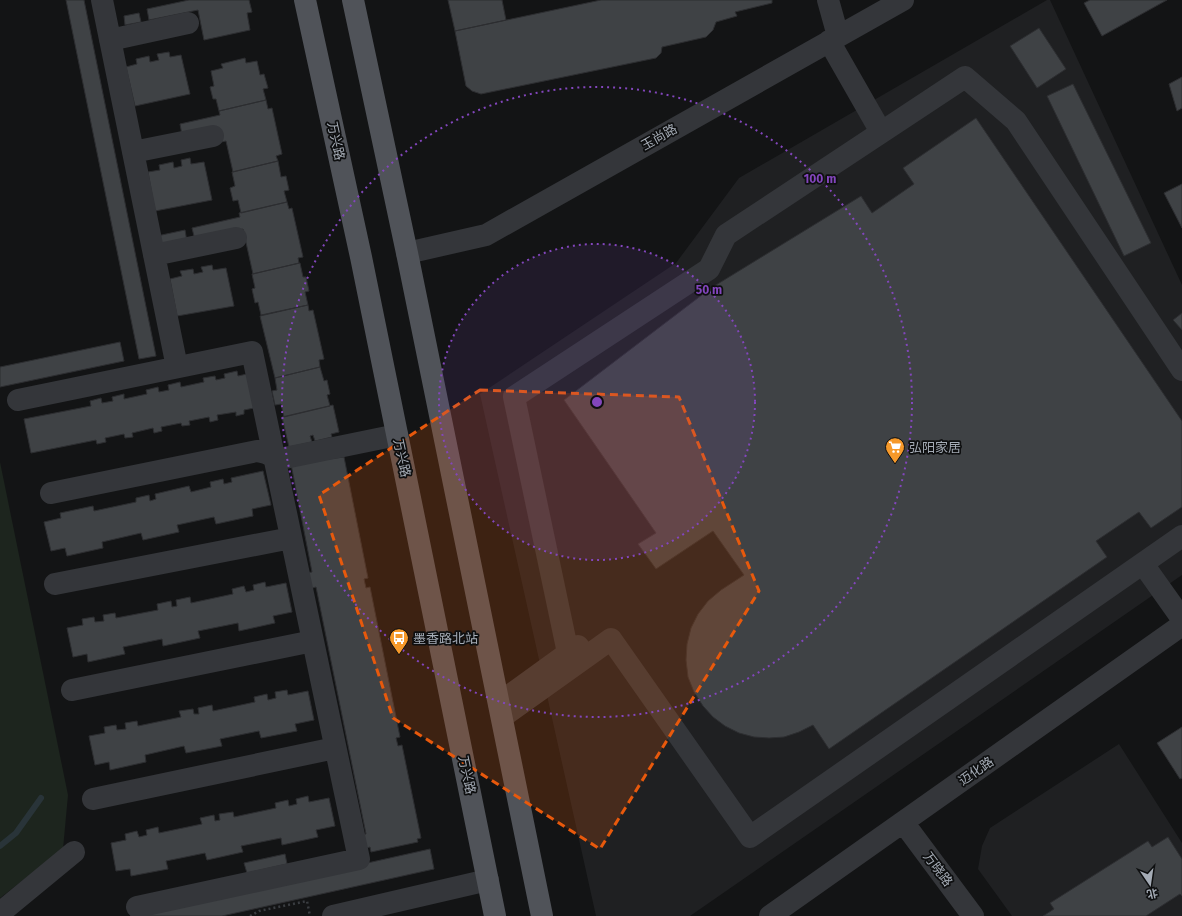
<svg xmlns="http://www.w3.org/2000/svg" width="1182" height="916" font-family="'Fira Sans','Noto Sans SC',sans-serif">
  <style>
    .built { fill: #1f2022 }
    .green { fill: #1d251e }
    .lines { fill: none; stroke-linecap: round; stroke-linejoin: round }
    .stream { stroke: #293439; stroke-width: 6 }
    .building { fill: #3f4245; stroke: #2d2e31 }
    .path { stroke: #3a3d41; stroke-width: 2.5; stroke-dasharray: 2 3; stroke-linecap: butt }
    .minor { stroke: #34363a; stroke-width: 22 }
    .major { stroke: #505359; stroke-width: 22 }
    .marked { fill: #e8590c; fill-opacity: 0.2; stroke: #e8590c; stroke-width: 3; stroke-dasharray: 8 5; stroke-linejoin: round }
    .ring { fill: none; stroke: #8346bd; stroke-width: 2; stroke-dasharray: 2 4 }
    .labels { text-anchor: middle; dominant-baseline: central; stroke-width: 3.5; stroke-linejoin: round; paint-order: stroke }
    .street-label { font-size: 13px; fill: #a5acb6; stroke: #0e0f10 }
    .poi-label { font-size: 13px; fill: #a5acb6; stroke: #0e0f10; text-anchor: start }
    .centre { fill: #8346bd; stroke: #0e0f10; stroke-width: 2 }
    .ring-label { font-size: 12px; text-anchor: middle; font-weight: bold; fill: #8346bd; stroke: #0e0f10; stroke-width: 3.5; stroke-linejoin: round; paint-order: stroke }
  </style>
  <rect width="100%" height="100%" fill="#131415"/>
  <path class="built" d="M1047,0H1050L1182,285V575L690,916H596L480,394L676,263L739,178Z
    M1119,744L1182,843V916H1012L978,869L982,846L990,828Z"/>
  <path class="green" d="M0,462L68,795L63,849L0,898Z"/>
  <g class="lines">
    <path class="stream" d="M0,846L16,833L41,798"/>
  </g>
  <path class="building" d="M66,0H84L156,356L139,359Z
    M189,0H249L252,12L247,13L250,30L204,40L198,10L149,20L147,9Z
    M448,0H502L506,20L455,31Z
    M601,0H772V3L735,12L737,16L716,22L713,30L706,37L662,47L661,53L656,58L481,94L472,91L466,86L455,31Z
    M1090,0H1167L1102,36L1084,3Z
    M139,13L141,22L125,25L124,16Z
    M1039,28L1066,69L1037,88L1010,46Z
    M169,52L170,57L181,55L190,94L135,106L126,67L137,64L136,59L149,56L150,62L159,60L157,54Z
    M245,58L246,63L257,61L260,75L264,74L268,88L263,89L266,100L219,111L216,99H213L210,87L214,86L211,71L223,68L221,64Z
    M1182,77V108L1177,111L1169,84Z
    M1073,84L1151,243L1124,256L1047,96Z
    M266,100L268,109L272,108L282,154L276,156L278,161L233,172L226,141L221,142L182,135L180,124L220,115L219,111Z
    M976,118L1182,421V507L1151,528L1139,512L1096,541L1107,557L829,749L813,725L799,732L784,737L769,738L754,737L739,733L725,726L713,717L703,706L694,692L688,677L686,660L687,644L691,628L698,614L708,601L721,590L744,575L713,531L656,569L638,544L656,533L564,400L711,288L861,196L872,213L914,184L903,168Z
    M190,158L191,164L204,162L212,200L155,211L148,172L160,170L159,165L173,162L174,168L182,166L181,160Z
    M278,161L281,177L286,176L289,190L284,191L287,202L241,213L238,200L233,201L230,188L235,186L232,172Z
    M1182,184V228L1164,193Z
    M287,202L289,209L292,208L303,257L298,258L299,263L253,274L243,229L195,240L192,228L240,217L239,213Z
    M185,230L187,242L160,247L157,236Z
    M300,263L303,277H306L309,291L305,292L308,305L261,315L258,302L255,303L252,289L255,288L252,274Z
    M212,265L213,270L226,268L234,306L177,316L170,279L182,276L180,271L193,269L194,274L203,272L201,267Z
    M308,305L309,311L313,310L324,359L319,360L320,367L275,378L260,316Z
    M1182,313V330L1173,320Z
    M120,342L124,361L0,387V367Z
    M320,367L324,381L327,380L330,394L327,395L330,406L284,417L281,404L275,405L272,391L277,390L275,378Z
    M237,371L238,376L247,374L254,408L244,410V414L236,416V412L217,415L218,420L210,422L209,417L189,421L190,425L182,426L181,423L161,427L162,431L154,433L153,428L132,433L133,437L125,438L124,434L105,438L106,442L97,444L96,440L31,453L24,419L91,406L90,401L101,398L102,403L113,401L112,397L124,394V399L147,394L146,390L158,387L159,392L169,390L168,385L180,382L181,387L204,382L203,378L215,376L216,380L225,378L224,374Z
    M333,405L339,432L331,434L332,437L315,441L313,435L310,436L312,442L289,447L282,417Z
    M344,457L368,578L364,579L366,588L370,587L400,737L396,738L398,746L402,745L421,838L417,839L418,842L371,852L370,847L363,849L360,835L366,834L316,587L309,589L306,573L312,572L291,464Z
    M263,471L271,505L252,509L253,516L216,524L214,517L177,525L179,532L143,540L141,533L102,542L103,548L67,556L65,548L51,551L44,522L61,518L60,513L93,506L94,511L136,502V498L149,495L150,501L156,499L155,494L189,486L191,492L211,487L210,482L223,479L224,484L232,482L231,478Z
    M265,582L266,587L286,583L292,612L273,616L275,623L239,631L238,623L198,631L200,638L163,646L162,639L123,647L125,654L88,662L87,654L73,657L67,628L83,625L82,619L94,617L95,622L104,621L103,615L115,613L116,618L158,610L157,604L171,601L172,607L177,606L176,600L190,597L191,603L233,594L232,589L244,586L246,592L254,590L253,585Z
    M287,690L288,695L308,691L314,720L295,724L297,731L261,738L259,731L220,739L222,746L186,753L184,746L145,755L146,762L110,770L109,762L95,765L89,736L105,733L104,727L116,725L117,730L126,729L125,723L137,721L138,726L181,717L179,711L193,709L194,714H199L198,708L212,705L213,711L255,702L254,697L267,694L268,700L276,698L275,692Z
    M1182,727V778L1180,779L1157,743Z
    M308,796L309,802L329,798L335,826L316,830L318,837L282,845L281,838L241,846L243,852L207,860L205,853L166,861L168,869L131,876L130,869L116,871L111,843L126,840L125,834L137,831L139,837L147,835L146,830L158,827L159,833L202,824L200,818L214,815L215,821L220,820L219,814L233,812L234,817L276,808L275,803L288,800L289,806L297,804L296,799Z
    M1168,837L1182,859V896L1180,894L1146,916H1043L1054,909L1050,903L1148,841L1152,847Z
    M430,849L434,869L222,916H130Z
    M285,854L287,864L247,873L244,863Z"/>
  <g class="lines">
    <path class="path" d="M250,916L259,911L307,901L310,916"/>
    <path class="minor" d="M102,0L177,367
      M828,0L838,36
      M110,40L188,23
      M829,41L881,132
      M133,152L213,136
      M407,253L486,235L903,0
      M154,255L236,238
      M18,400L252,352L359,859L137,907
      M51,493L257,451C264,452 271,453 275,460L397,435
      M1143,564L1182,619
      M55,584L291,538
      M568,653L514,397L709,269L726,235L965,77L1016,121L1182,370
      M586,657L611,639L750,837L1182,536
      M72,690L313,641
      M499,703L578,646L586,657L502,717
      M93,799L335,748
      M903,822L973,916
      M0,913L74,852
      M333,916L488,880
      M770,916L1182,625"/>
    <path class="major" d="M305,0L361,257L495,916
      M353,0L407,253L542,916"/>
  </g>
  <path class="marked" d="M480,390L679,397L759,591L600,849L393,718L319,495Z"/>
  <circle cx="597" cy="402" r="158" fill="#8346bd" fill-opacity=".12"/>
  <g class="ring">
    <circle cx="597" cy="402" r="158"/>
    <circle cx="597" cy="402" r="315"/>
  </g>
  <defs>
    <symbol id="supermarket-pin" viewBox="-11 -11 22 30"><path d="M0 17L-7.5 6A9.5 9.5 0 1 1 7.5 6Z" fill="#f6992a" stroke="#0e0f10"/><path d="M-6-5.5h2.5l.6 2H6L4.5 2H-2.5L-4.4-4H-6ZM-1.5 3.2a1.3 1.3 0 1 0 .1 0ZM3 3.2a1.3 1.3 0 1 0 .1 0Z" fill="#fff"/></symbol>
    <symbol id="bus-pin" viewBox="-11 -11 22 30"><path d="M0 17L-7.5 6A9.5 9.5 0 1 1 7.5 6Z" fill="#f6992a" stroke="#0e0f10"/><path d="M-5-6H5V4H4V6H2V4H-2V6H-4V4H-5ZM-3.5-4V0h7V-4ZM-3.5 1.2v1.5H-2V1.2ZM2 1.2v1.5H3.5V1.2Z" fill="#fff"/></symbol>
  </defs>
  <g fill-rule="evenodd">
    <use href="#supermarket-pin" x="884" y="436" width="22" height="30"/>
    <use href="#bus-pin" x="388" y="627" width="22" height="30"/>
  </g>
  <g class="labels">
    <g class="street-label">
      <text transform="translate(659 137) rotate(-29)">玉尚路</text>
      <text transform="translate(336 141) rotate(78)">万兴路</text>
      <text transform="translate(402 458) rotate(78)">万兴路</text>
      <text transform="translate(976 771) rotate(-35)">迈化路</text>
      <text transform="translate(467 775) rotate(78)">万兴路</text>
      <text transform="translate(938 869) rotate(53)">万晓路</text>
    </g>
    <g class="poi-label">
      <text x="909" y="447">弘阳家居</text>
      <text x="413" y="638">墨香路北站</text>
    </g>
  </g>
  <circle cx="597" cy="402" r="6" class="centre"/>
  <g class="ring-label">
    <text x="820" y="183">100 m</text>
    <text x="709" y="294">50 m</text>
  </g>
  <g transform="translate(1150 884) rotate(167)" stroke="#0e0f10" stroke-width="3" paint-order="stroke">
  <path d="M0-3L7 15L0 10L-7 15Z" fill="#a5acb6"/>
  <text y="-6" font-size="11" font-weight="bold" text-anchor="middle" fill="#a5acb6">北</text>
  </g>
</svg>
